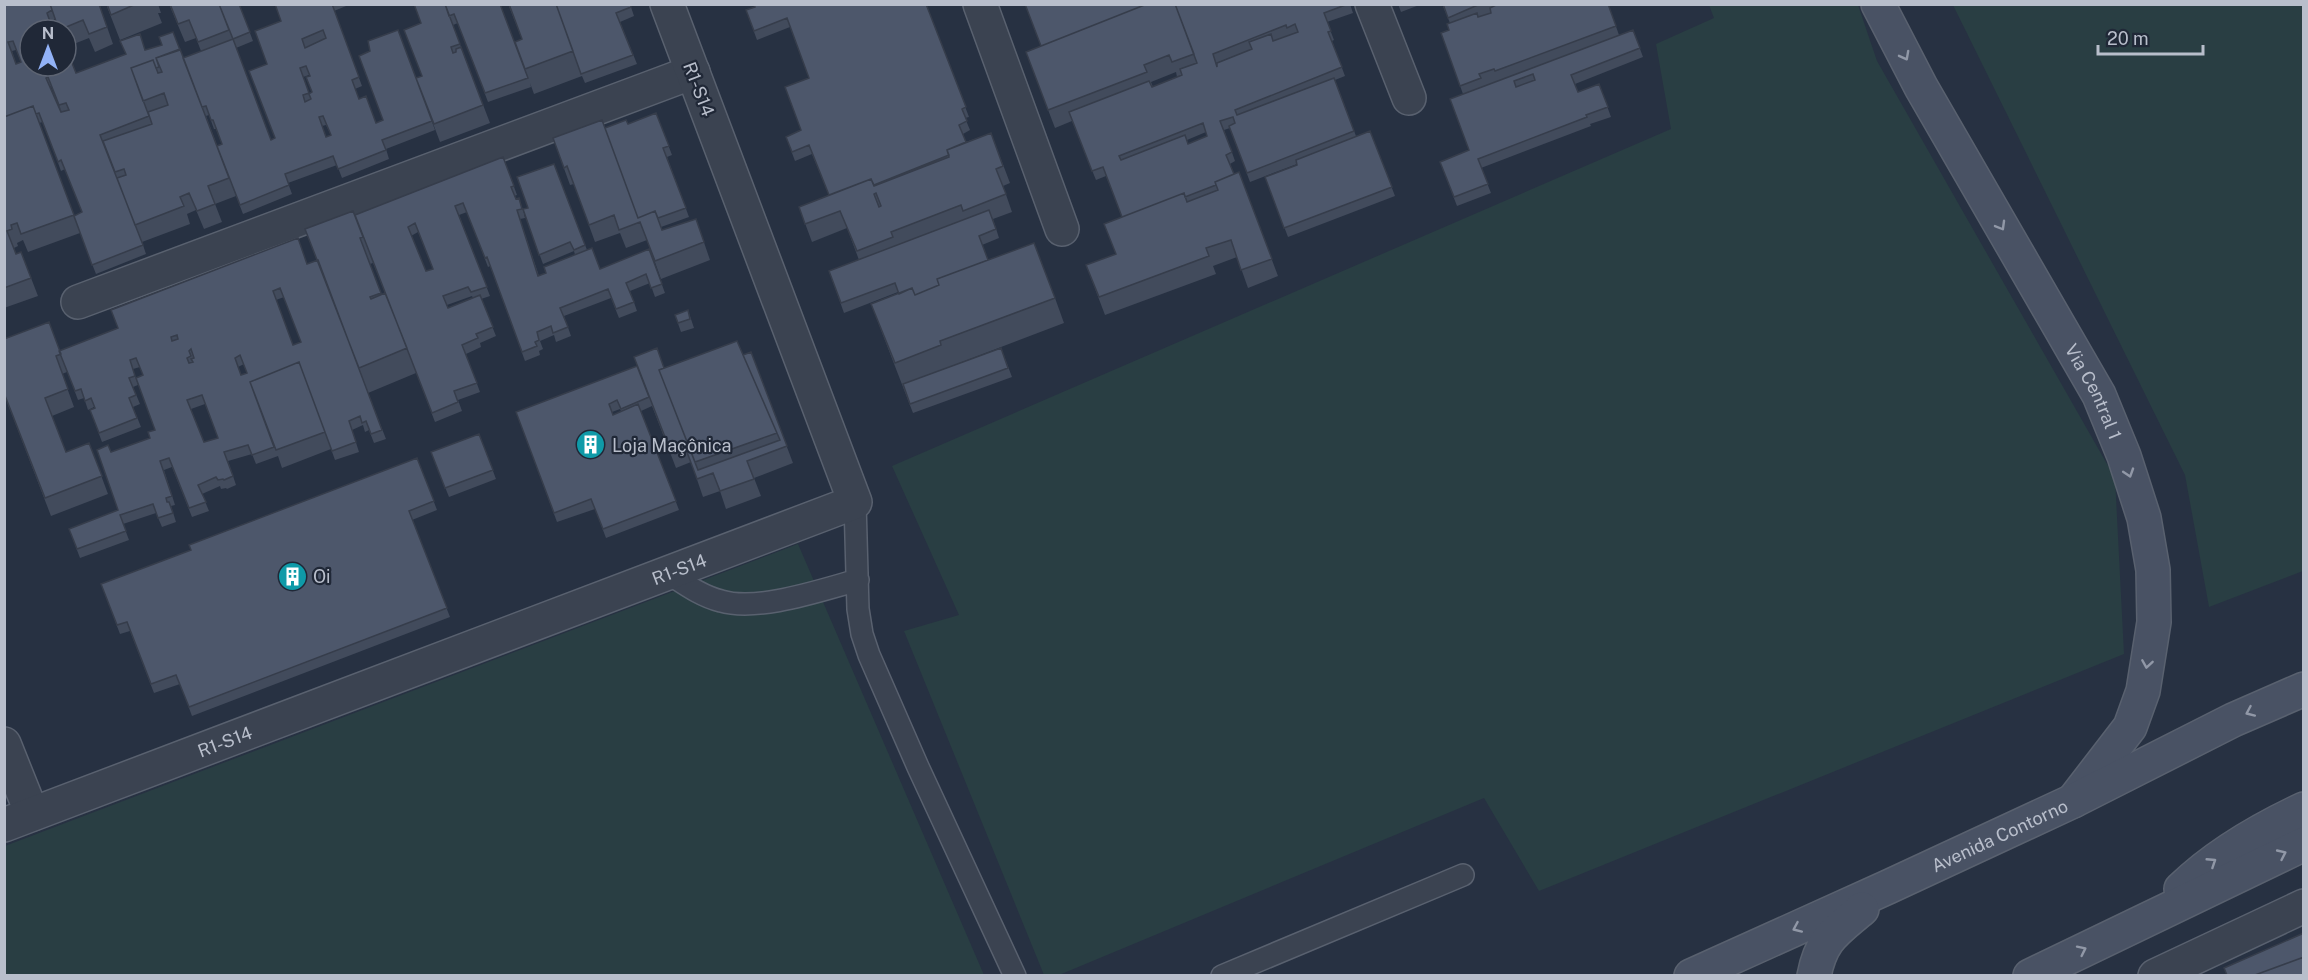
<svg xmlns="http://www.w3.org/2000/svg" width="2308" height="980" font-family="'Public Sans',sans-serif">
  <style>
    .green { fill: #293e43 }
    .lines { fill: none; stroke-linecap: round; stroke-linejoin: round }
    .service-casing { stroke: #59616f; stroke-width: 24 }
    .minor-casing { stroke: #59616f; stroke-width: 36 }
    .secondary-casing { stroke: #59616f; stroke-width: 36 }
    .service { stroke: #3b4351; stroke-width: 21 }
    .minor { stroke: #3b4351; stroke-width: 33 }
    .secondary { stroke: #495264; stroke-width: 33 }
    .wall { fill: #424b5c; fill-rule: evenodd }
    .building { fill: #4d576b; stroke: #363d4b; stroke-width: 1.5; fill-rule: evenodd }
    .oneway { stroke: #9198a7 }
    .labels { text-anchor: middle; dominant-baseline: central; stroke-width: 4.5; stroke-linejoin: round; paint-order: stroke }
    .street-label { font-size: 18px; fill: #b8becb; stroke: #202837 }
    .poi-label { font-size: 18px; fill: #b8becb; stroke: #202837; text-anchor: start }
  </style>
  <rect width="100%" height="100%" fill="#273142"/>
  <path class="green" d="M1709,5H1858L1877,61L2115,478L2124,654L1539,891L1484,798L1059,975H1044L904,631L959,615L892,466L1671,129L1656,44L1714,18Z
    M1953,5H2303V571L2209,607L2185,475Z
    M798,544L984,975L5,976V846Z"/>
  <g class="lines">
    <defs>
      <path id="service" d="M855,502L858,609L862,634L869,655L918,767L1015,976
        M668,573C685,584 701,596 721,601C758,612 821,590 858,580
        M1222,976L1463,875"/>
      <g id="minor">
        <path d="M980,4L1062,229"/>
        <path d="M1372,4L1409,98"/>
        <path d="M78,302L693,72"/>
        <path d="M4,744L32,814"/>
        <path id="s1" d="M4,825L855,502L667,4"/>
        <path d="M2155,976L2304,906"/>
      </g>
      <g id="secondary">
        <path id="s2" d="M1878,4L1921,87L2099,395L2124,456L2144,518L2153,570L2154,622L2143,691L2130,727L2073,801"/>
        <path d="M2181,889C2216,855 2259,830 2304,809"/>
        <path id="s3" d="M1691,976L1888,887L2073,801L2233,720L2304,689"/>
        <path d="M1814,976C1821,939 1835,932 1862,909"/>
        <path d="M2030,976L2304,844"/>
      </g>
    </defs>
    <use href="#service" class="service-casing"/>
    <use href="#minor" class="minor-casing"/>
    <use href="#secondary" class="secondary-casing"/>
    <use href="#service" class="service"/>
    <use href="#minor" class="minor"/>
    <use href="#secondary" class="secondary"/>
  </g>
  <path class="wall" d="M4,4H99L113,44L95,52L89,38L66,47V30H59L55,19L50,22L30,66L76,73L145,50L183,58L201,51L196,38L185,42L169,4H239L253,41L236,48L271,140L275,138L267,64L281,21L275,4H351L334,11L362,86L355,89L359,99L376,123L383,120L370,51L398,30L435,130L386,149L389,159L342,178L337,165L288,183L292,194L243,214L217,146L222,144L216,129H214L209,115L206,116L236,196L215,204L222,222L204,229L196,210L187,214L190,224L142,242L146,254L96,274L80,233L28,252L23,240L17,243L18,246L14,248L16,254L21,252L38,296L4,308ZM16,50L21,62L16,64L12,51ZM309,75L312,92L309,93L303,77ZM51,86L62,112L50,87ZM43,122L61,171L65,169L82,212L74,216L39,123ZM326,125L331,135L326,137L322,126Z
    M106,4H158L161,13H158L162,23L120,40Z
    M414,4H500L527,76L515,42L522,39L508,4H630L634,16L620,22L637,64L585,83L582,76L534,94L530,83L531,87L488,102L458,23L453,25L450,18L490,123L440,142L416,78L422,76L404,30L421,23Z
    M926,4L969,117L965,118L970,130L963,134L966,142L991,133L1010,183L1003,186L1012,212L993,219L999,238L982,245L988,260L1055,298L1064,323L949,367L1001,348L1012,377L913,413L871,304L899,294L898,292L844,313L829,271L859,260L847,228L812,242L799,207L829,195L812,154L795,161L786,137L801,130L809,78L790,27L757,40L746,10L754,7Z
    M1025,4H1350L1353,13L1327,22L1334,40L1332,41L1345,76L1335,80L1356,136L1370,131L1395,196L1288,237L1265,177L1297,165V164L1250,182L1230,128L1224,130L1235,161L1230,164L1234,174L1239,172L1278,276L1248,288L1237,257L1213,266L1216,274L1105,315L1086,265L1116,254L1104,224L1122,217L1106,176L1096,180L1072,121L1055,128L1026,52L1041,46ZM1252,49L1217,66L1216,63ZM1176,72L1177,77L1153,87L1151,82ZM1206,132L1207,136L1188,144L1187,140Z
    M1398,4H1422L1401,12Z
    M1442,4H1608L1619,35L1633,30L1643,57L1575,84L1578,92L1599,84L1611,117L1590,124L1591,126L1481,168L1491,193L1457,206L1440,162L1469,150L1463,94L1441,33L1449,30L1450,23Z
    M656,113L672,155L667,157L689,217L661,227L662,230L696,219L710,260L661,279L647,240L626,248L620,233L595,242L574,184L570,185L553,138L628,124Z
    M503,157L517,195L514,196L523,209L528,208L554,164L587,250L600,269L649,249L665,293L655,297L650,283L630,291L637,311L619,318L611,298L564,316L571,336L556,342L554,335L540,341L543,349L539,351L540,355L525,361L490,266L488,267L467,212L459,215L490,296L481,299L496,336L480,343L481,347L466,354L480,392L458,400L462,411L435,422L415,370L416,373L368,393L386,439L374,443L369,430L365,432L363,425L352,430L359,452L335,460L331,449L282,468L278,456L256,464L252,454L228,461L236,485L227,489L226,488L221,489L220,486L202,494L209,511L192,517L172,467L164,470L175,505L171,506L176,522L162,527L156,513L123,524L129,540L80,558L69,529L118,510L111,452L150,438L155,430L143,375L140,367L133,369L138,385L133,387L140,404L133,407L141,427L102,442L90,410L94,408V407L88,410L84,398L78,400L64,363L67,372L62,374L74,407L52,416L66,452L89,443L108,494L51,516L4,394L59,351L317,261L305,229L355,215ZM523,209L543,264L574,251L575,255L546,273L539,276L520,219L525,218ZM418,232L433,269L426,271L411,236ZM368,250L385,293L382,295L370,264L373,263ZM472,296L473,298L448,308L447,305ZM284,297L301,342L293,345L276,300ZM244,364L247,373L241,375L238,367ZM205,404L218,438L204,442L191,409Z
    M688,310L694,328L681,332L675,315Z
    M751,352L793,463L754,478L761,496L726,509L720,491L703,497L691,462L676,468L652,406L641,411L679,510L606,538L595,509L557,522L516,412L664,368L743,355ZM620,409L621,411L613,415L612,412Z
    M479,434L496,479L449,497L431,452Z
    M417,458L437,510L412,520L450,617L192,716L180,684L154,693L130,631L120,634L101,584L191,550Z"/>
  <path class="building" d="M4,4H50L52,10L47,13L53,30H30V66H66V48L76,73L126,54L120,41L140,34L145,50L162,45L159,37L173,32L180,50L156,58L159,67L156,68L153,60L131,68L149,116L100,135L143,245L92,265L74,216L82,212L61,160L58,162L39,113L36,114L33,106L4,117ZM13,41L21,62L16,64L8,42ZM48,77L59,105L66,103L69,110L61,112L46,78Z
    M50,4H99L107,27L89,34L83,20L59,30Z
    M107,4H136L111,15Z
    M170,4H219L229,30L198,42L189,20L178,24Z
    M219,4H239L250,32L233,39Z
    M275,4H332L359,77L352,80L359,99L366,96L376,123L383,120L359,56L370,51L368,41L398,30L432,121L382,140L386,150L338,169L333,156L285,174L289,185L240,205L217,146L222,144L213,120H211L206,106L202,107L183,58L233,39L271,140L275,138L249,71L267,64L255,31L281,21ZM323,30L326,38L305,48L302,39ZM306,66L310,76L306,77L312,92L309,94L311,99L305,102L303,95L309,93L300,68ZM323,116L331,135L326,137L319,117Z
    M414,4H445L460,44L451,47L453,53L456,52V49L461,47L483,105L434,124L416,78L422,76L404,30L421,23Z
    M445,4H500L528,78L485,93L454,14L449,16Z
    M509,4H556L573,51L525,69L515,42L522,39Z
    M556,4H630L631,7L616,13L633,55L581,74Z
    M754,4H926L966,107L962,109L967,121L959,125L966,142L947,150L949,155L874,185L871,179L829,195L809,145L792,152L786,137L801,130L785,87L809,78L787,18L754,31L746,10L755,7Z
    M1025,4H1147L1041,46Z
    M1147,4H1175L1194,54L1172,62L1169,55L1144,65L1147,72L1048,110L1026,52Z
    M1175,4H1348L1324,13L1331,31L1328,32L1342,67L1235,110L1237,115L1334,78L1354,131L1247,173L1229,126L1235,123L1233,117L1220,121L1232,152L1226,155L1234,174L1215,182L1216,185L1185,197L1184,193L1122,217L1103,167L1092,171L1069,112L1149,81L1152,87L1182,75L1180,69L1197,63ZM1295,24L1298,32L1273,41L1271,34L1249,42L1252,49L1217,63V67L1213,54L1286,25L1287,28ZM1203,123L1207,136L1188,144L1185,135L1121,160L1119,156Z
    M1443,4H1480L1448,18Z
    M1498,4H1608L1616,26L1495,71L1494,69L1479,74L1481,78L1460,86L1441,33L1449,30L1447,24L1477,13L1478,17L1491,13L1490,8Z
    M1633,30L1640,48L1571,75L1578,92L1599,84L1608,107L1586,115L1587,117L1478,159L1488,184L1454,197L1440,162L1469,150L1450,99ZM1533,74L1535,80L1516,87L1514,81Z
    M180,49L229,178L208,186L215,204L197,211L189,193L180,197L184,206L135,225L117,178L126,175L124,169L115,172L103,141L152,124L148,112L168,105L164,93L143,101L131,68L153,60L158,73L162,72L156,58Z
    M33,106L74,215L21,234L17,223L11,225L12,229L7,231L16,254L21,252L31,278L4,288V117Z
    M656,113L669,146L663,148L686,208L658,218L655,211L638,218L605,128L626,120L628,124Z
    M602,120L638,218L655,211L662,230L696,219L704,242L655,261L640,222L619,230L614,215L589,225L567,166L564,168L553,138Z
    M1370,131L1392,187L1284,228L1265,177L1297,165L1296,160Z
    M991,133L1003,166L996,169L1006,194L963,211L961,205L891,232L893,237L857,251L840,211L805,224L799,207L871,179L874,186L949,157L947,150ZM876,193L881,206L879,207L874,194Z
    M503,157L514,186L511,187L516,199L519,198L522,209L517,210L538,276L546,273L544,267L592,248L600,269L649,249L662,284L651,288L646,274L626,283L634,302L616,309L608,289L560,308L568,327L553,333L551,326L537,332L539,340L535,342L537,346L522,352L487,257L485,258L463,203L455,206L487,287L471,292L468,287L443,296L448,308L480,295L493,327L476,334L478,338L462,345L477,383L454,391L458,402L432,413L355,215ZM415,223L433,269L426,271L408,227Z
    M554,164L585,245L574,250L570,242L539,255L523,209L528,208L517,177Z
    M1239,172L1272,259L1241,270L1231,240L1206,248L1209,256L1099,297L1086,265L1116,254L1104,224L1184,193L1187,202L1218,190L1215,182Z
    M989,210L996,229L979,236L988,260L937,279L939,285L915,295L912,288L899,294L895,283L841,303L829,271Z
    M353,211L363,237L360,238L381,293L370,297L371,299L385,293L407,348L359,368L305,229Z
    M298,238L307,264L318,260L382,430L371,434L366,421L362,423L360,416L349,421L356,442L332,451L299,362L250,382L274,447L252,455L248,445L224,452L233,476L224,480L223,479L218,480L216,477L198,485L206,502L189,508L169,458L160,461L172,496L166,498L167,502H169L173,513L158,518L153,504L120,515L126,531L77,549L69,529L118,510L97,450L108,445L111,452L150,438L148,432L155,430L136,378L143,375L136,358L130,360L135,376L129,378L136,395L129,398L137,418L99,433L90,410L95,408L91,398L85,401L81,389L75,391L59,351L118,328L111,310ZM280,288L301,342L293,345L273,291ZM177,335L178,339L172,341L171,337ZM191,349L194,358L191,359L193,362L189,363L187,358L191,356L189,351ZM240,355L247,373L241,375L235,358ZM202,395L218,438L204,442L187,400Z
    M1034,243L1055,298L940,341L941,345L895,363L871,304L912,288L915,295L939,285L937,279Z
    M688,310L690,319L678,323L675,315Z
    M49,322L61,354L56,356L68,389L45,398L66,452L89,443L102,476L45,498L4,393V339Z
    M737,341L777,433L695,462L659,370Z
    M657,348L664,368L659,370L698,470L780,440L743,355L751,352L787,446L747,461L754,479L720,491L713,473L697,479L684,444L670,450L634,357Z
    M1001,348L1008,368L910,404L903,384Z
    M299,362L325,432L276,450L250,382Z
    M637,366L649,397L621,409L617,400L609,404L613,415L638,404L676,501L603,529L591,499L554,513L516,412Z
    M479,434L493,470L445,488L431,452Z
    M417,458L434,501L409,511L447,608L189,707L176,675L151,684L127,622L117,625L101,584L191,550L189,545Z
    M2304,933V957L2255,975H2227L2224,968Z
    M2304,957V975H2255Z"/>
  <defs><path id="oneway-chevron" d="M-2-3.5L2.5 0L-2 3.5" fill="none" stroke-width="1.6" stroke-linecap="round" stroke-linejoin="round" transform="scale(1.5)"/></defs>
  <g class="oneway">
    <use href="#oneway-chevron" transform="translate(1905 56) rotate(62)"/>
    <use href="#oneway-chevron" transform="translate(2001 226) rotate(60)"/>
    <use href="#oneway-chevron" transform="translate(2129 473) rotate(72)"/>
    <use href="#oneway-chevron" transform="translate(2147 664) rotate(99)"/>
    <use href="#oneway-chevron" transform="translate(2250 712) rotate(156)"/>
    <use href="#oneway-chevron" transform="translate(2282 854) rotate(-25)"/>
    <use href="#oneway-chevron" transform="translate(2212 862) rotate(-33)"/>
    <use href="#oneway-chevron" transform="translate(1797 928) rotate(156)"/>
    <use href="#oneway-chevron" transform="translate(2082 950) rotate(-26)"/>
  </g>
  <defs>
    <symbol id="building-disc" viewBox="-11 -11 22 22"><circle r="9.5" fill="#0f9aa8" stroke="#202837"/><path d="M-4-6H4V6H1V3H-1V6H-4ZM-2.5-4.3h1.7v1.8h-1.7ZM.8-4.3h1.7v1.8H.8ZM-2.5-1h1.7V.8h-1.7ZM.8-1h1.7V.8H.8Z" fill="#fff"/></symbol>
  </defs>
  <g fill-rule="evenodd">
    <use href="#building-disc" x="574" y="428" width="33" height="33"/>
    <use href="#building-disc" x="276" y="560" width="33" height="33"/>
  </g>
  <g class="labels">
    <g class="street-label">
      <text transform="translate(699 89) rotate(69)">R1-S14</text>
      <text stroke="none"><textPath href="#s2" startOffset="444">Via Central 1</textPath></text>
      <text stroke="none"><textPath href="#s1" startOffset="722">R1-S14</textPath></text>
      <text stroke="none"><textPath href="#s1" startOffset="236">R1-S14</textPath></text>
      <text stroke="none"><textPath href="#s3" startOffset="339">Avenida Contorno</textPath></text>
    </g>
    <g class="poi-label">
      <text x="612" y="445">Loja Maçônica</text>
      <text x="313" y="576">Oi</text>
    </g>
  </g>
  <rect width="2308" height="980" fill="none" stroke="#b8becb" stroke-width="12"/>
  <g transform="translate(48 48)"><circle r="28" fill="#202837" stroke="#5d6472" stroke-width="1.5"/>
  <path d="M0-4.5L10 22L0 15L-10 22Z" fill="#92b2f6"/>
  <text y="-9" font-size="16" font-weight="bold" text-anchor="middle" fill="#b8becb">N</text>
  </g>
  <path d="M2098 45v9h105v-9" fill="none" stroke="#b8becb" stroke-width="3"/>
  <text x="2107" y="45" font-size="18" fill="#b8becb" stroke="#202837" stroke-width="4.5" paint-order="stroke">20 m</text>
</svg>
